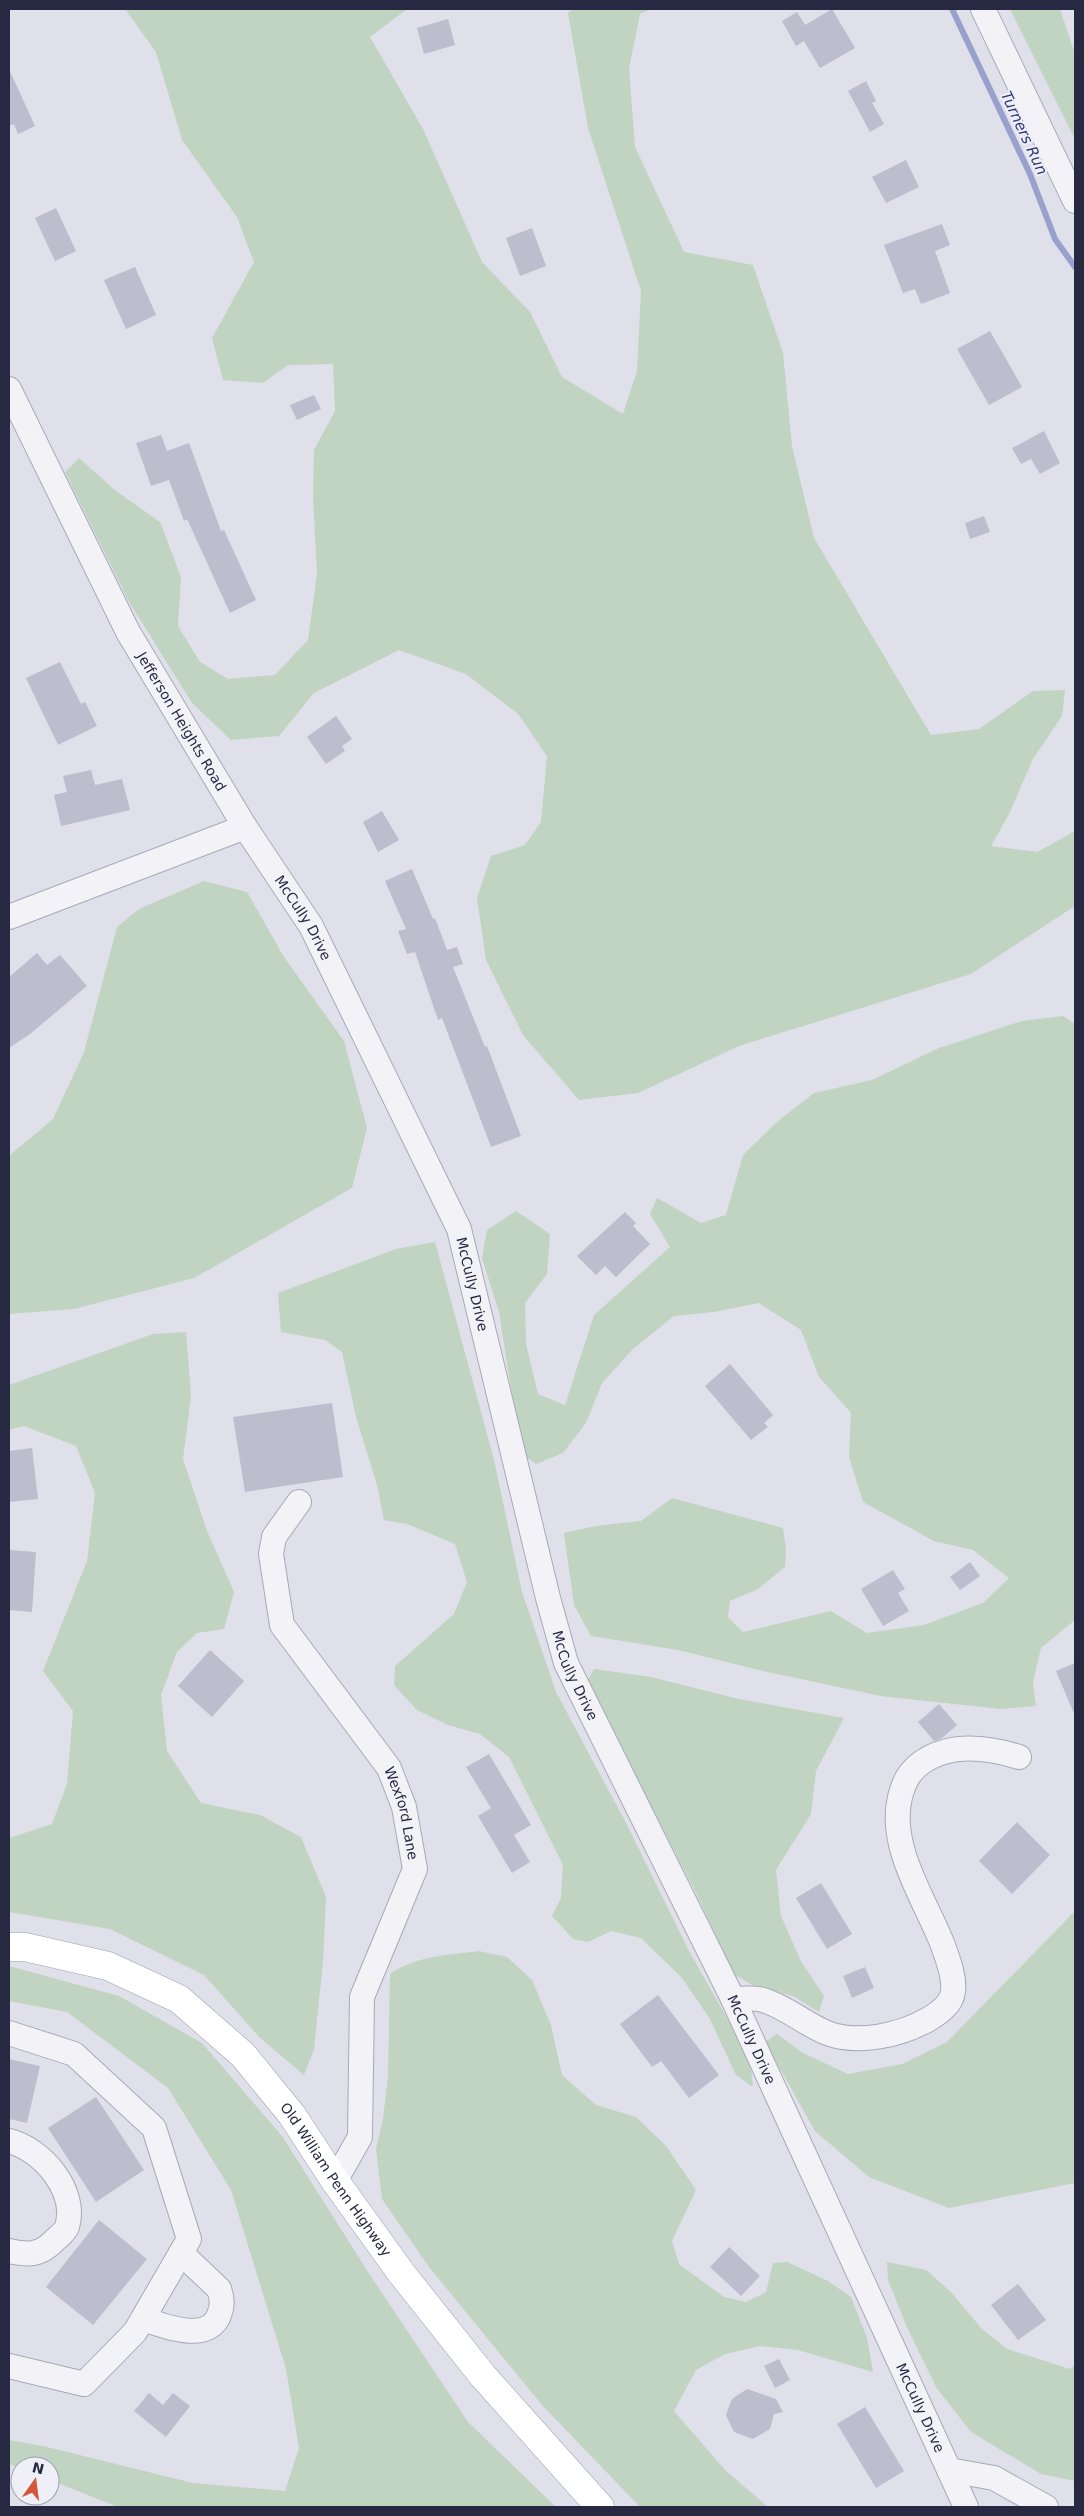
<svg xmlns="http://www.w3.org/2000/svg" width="1084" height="2516" font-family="'DejaVu Sans',sans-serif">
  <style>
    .green { fill: #c0d4c1 }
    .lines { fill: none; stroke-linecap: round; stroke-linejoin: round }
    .stream { stroke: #98a0cc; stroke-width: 6 }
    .building { fill: #bcbdcd }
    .minor-casing { stroke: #a8a9b7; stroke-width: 26 }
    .major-casing { stroke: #9ea0b6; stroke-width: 29 }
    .minor { stroke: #f2f2f7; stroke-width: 24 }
    .major { stroke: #fff; stroke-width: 28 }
    .labels { text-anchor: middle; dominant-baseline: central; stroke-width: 4; stroke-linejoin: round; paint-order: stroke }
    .street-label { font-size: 14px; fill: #272842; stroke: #eff0f7 }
    .water-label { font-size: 15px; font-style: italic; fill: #2e3878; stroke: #eff0f7 }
  </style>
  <rect width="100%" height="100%" fill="#dfe0e9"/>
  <path class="green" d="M125,9H407L370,37L423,129L482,262L530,312L562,377L623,414L637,371L641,291L588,128L568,13L573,9H651L640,14L629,68L635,147L684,252L753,265L783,353L792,446L814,538L931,735L979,729L1033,691L1065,690L1062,716L1033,759L1009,814L991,846L1037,852L1075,831V906L971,974L739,1046L638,1093L579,1100L523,1035L486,960L477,898L491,856L525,845L541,822L547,756L518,714L466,674L399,650L314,693L279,736L231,740L192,703L128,600L65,472L79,458L116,491L160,522L181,577L178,626L200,662L228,679L275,675L308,640L317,573L313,497L314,450L335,411L333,364L288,365L263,383L223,380L212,338L254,262L237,217L182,140L156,52Z
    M1010,9H1060L1075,54V139Z
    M204,881L247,892L284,957L344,1041L367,1128L352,1188L194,1278L74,1309L9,1314V1156L53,1119L84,1052L117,927L139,909Z
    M1063,1016L1075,1024V1620L1041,1648L1033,1682L1036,1706L1000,1709L881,1696L763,1671L678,1650L591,1636L574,1605L564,1533L596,1526L641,1521L672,1498L783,1528L786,1550L785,1567L758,1589L730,1601L728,1617L743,1632L831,1611L867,1633L924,1625L983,1603L1009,1578L973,1550L934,1541L863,1502L849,1457L851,1413L819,1377L801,1330L759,1303L714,1312L674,1316L633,1349L602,1383L586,1423L563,1453L536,1464L521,1453L499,1312L482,1258L487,1230L516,1211L550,1234L547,1274L525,1303L526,1344L538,1394L565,1405L594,1315L670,1247L650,1214L657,1198L701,1223L726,1215L743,1155L778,1121L814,1093L872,1080L939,1048L1022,1021Z
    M435,1242L494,1460L522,1592L556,1692L626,1823L689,1951L750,2059L753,2087L736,2075L710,2019L682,1978L641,1938L611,1931L588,1942L573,1939L552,1916L561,1898L563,1865L509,1757L480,1734L448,1725L417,1710L394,1685L395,1666L454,1614L467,1582L455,1544L407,1524L384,1520L377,1485L356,1417L342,1352L325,1340L281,1332L278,1293L396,1249Z
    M186,1332L191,1396L183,1459L207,1531L234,1592L224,1629L197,1633L177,1652L161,1695L167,1751L201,1803L260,1815L301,1837L326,1897L323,1962L314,2049L304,2075L259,2037L204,1975L110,1929L9,1912V1838L52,1824L67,1784L73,1711L43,1671L87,1561L95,1493L76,1446L24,1426L9,1430V1385L153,1334Z
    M594,1669L651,1677L739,1699L844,1718L816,1771L811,1814L776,1870L781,1916L801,1961L824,1996L819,2012L793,1996L754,1986L734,1974L697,1895L587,1681Z
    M1075,1911V2183L949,2208L869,2177L815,2131L765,2042L777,2034L803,2053L848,2074L902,2064L947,2042Z
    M479,1951L507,1957L532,1980L551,2025L562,2075L596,2105L636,2117L666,2146L696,2190L672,2241L679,2264L724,2297L746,2302L766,2292L773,2263L787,2262L828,2281L851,2297L867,2338L873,2372L798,2350L760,2346L725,2354L696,2370L674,2411L725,2470L768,2507H640L542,2405L429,2267L382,2199L376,2149L383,2119L388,2076L390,1974C416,1956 448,1955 479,1951Z
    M9,1966L119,1996L202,2043L282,2136L370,2275L468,2422L556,2507H118L50,2480V2466H20V2468L9,2464V2440L43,2446L193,2483L285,2491L299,2448L286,2369L231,2190L168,2088L67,2012L9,2001Z
    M887,2262L926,2270L951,2292L982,2329L1007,2349L1070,2369L1075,2365V2481L1041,2474L971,2432L936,2387L906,2325L888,2280Z"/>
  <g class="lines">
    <path class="stream" d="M952,9L1030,174L1055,239L1075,267"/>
  </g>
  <path class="building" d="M832,9L855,48L820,68L804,41L796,46L782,21L797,12L805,25Z
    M448,19L455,45L424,54L417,28Z
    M9,69L35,126L18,134L14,124L9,126Z
    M866,81L876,101L872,103L884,124L870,132L848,91Z
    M906,160L919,187L886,203L872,177Z
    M56,208L76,251L55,261L35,218Z
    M942,224L950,245L935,251L950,293L921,304L915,289L903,293L884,245Z
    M532,228L546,266L520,276L506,238Z
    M135,267L156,315L126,329L104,280Z
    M990,331L1022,387L989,405L957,349Z
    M314,395L321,409L297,420L290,405Z
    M1044,431L1060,463L1040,474L1031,459L1021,464L1012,448Z
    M161,435L167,451L189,443L221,531L224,530L256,600L230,613L187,519L184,521L169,480L151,486L136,443Z
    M984,516L990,532L970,539L965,523Z
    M60,662L81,704L85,702L97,726L58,745L26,678Z
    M336,716L352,739L342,746L345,751L326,764L307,737Z
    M91,770L95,785L122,779L130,810L61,826L54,795L67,792L63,776Z
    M382,811L399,840L378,852L363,822Z
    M412,869L433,919L435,918L447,950L457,947L463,964L453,967L485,1047L487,1046L521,1136L491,1147L442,1018L438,1020L415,952L407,954L398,931L406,929L385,881Z
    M37,953L47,965L60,955L87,986L30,1034L9,1048V977Z
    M625,1212L636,1223L633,1226L650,1244L616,1277L605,1266L596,1275L577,1256Z
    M730,1364L773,1415L764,1423L768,1427L751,1440L705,1386Z
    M332,1403L343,1477L245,1492L233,1417Z
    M32,1448L38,1499L9,1502V1451Z
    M9,1550L36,1552L32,1612L9,1610Z
    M970,1562L980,1576L960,1590L950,1577Z
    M893,1570L905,1589L898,1593L909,1611L883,1626L861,1589Z
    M210,1650L244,1681L212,1717L178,1686Z
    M1075,1663V1716L1056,1671Z
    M939,1704L957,1725L942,1738L934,1741L918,1722Z
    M489,1754L531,1825L514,1835L530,1862L512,1873L478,1816L491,1808L466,1767Z
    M1017,1822L1050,1855L1012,1894L979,1861Z
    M821,1883L852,1934L827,1949L796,1898Z
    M865,1967L874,1988L852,1998L843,1976Z
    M658,1995L719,2075L689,2098L661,2061L652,2067L620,2024Z
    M9,2059L40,2066L27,2123L9,2119Z
    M96,2097L144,2170L96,2202L48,2128Z
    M99,2220L147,2259L93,2325L46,2287Z
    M729,2247L760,2276L741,2296L710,2267Z
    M1018,2284L1046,2320L1018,2340L991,2305Z
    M779,2359L790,2380L775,2388L764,2366Z
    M747,2389L776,2399L783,2412L774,2414L770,2429L753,2439L734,2432L726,2415L732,2399Z
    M149,2393L163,2405L173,2393L190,2406L166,2437L134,2411Z
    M865,2407L904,2471L876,2488L837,2424Z"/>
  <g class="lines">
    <defs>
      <g id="minor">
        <path d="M983,9L1075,201"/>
        <path id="s1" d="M9,389L128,632L245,827L311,926L459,1229L548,1598L566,1663L733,1999L966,2507"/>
        <path d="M9,917L245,827"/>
        <path id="s2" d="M299,1502L274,1537L271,1554L282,1625L389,1768L404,1807L415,1869L362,1997L360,2137L335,2181"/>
        <path d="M733,1999C742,1999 755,1997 763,2000C786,2007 805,2024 827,2033C858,2045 901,2035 929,2019C939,2013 952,2004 953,1991C955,1976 947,1957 942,1943C924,1898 888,1846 900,1797C904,1782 908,1773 921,1763C950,1742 987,1747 1019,1757"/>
        <path d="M9,2033L74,2054L154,2128L189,2239L135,2332L84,2384L9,2366"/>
        <path d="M9,2141C42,2149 78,2191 67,2227C65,2232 58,2237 54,2241C39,2256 28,2255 9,2251"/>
        <path d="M143,2319C164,2326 211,2345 220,2312C223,2304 222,2297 219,2289L181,2253"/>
        <path d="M949,2470L994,2478L1046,2507"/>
      </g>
      <g id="major">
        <path id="s3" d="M9,1947H25L108,1966L179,1999L243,2055L292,2115L335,2181L402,2274L483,2376L600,2507"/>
      </g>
    </defs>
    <use href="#minor" class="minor-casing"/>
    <use href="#major" class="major-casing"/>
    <use href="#minor" class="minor"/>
    <use href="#major" class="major"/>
  </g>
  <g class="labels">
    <g class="street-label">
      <text stroke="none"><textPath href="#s1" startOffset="375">Jefferson Heights Road</textPath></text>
      <text stroke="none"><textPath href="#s1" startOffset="606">McCully Drive</textPath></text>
      <text stroke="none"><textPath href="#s1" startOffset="1011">McCully Drive</textPath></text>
      <text stroke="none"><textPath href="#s1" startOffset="1416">McCully Drive</textPath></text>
      <text stroke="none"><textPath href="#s2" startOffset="358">Wexford Lane</textPath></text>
      <text stroke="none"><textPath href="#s1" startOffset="1821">McCully Drive</textPath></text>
      <text stroke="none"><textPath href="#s3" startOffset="420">Old William Penn Highway</textPath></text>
      <text stroke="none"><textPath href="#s1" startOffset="2226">McCully Drive</textPath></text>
    </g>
    <g class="water-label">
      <text transform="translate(1024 133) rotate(65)">Turners Run</text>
    </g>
  </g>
  <rect width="1084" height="2516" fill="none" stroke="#272842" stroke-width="20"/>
  <g transform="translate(35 2481) rotate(14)"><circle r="24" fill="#eff0f7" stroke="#9fa0af"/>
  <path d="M0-4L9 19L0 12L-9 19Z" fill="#d7553b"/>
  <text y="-8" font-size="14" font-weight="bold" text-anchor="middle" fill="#272842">N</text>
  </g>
</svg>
